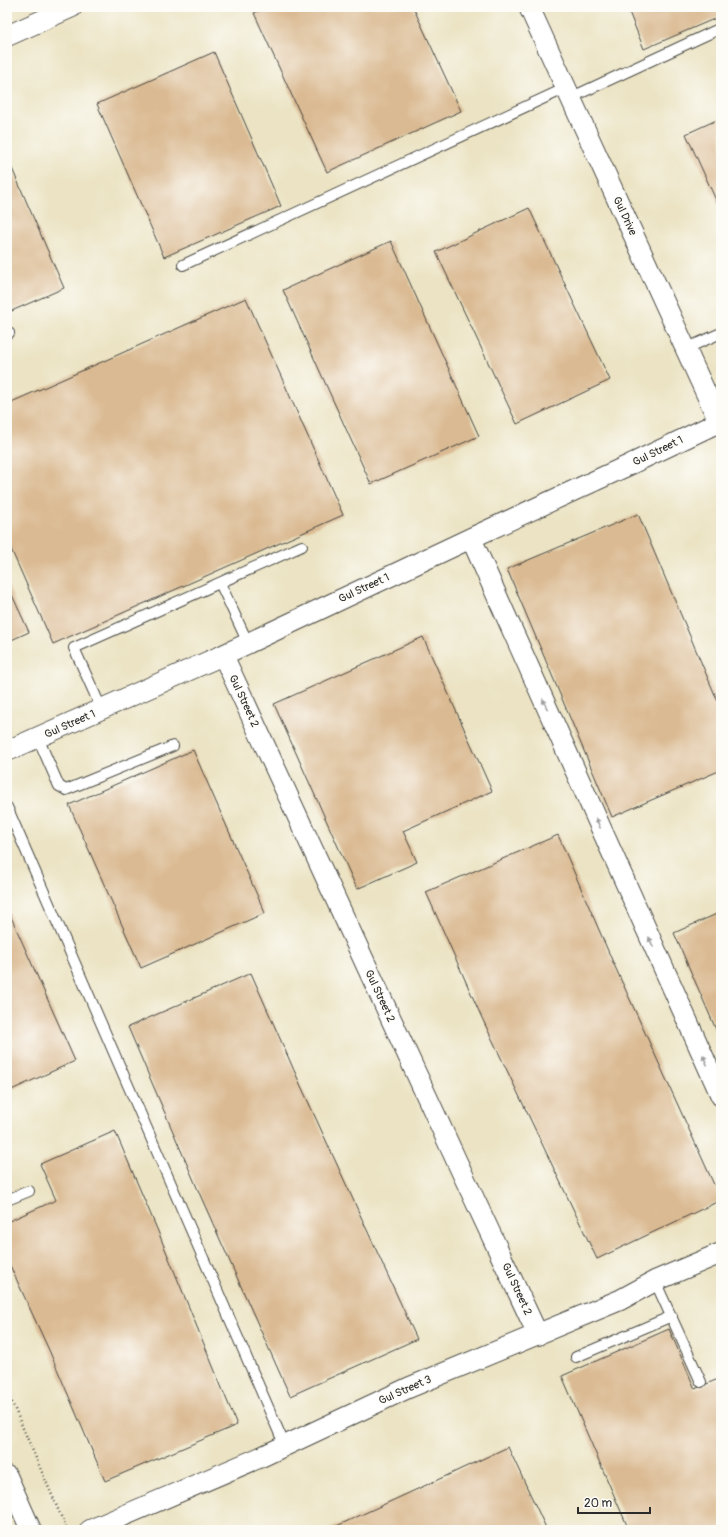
<svg xmlns="http://www.w3.org/2000/svg" width="728" height="1537" font-family="Pangolin,sans-serif">
  <style>
    .building { fill: #daba92 }
    .lines { fill: none; stroke-linecap: round; stroke-linejoin: round }
    .service-casing { stroke: #484742; stroke-width: 12 }
    .minor-casing { stroke: #484742; stroke-width: 22 }
    .path { stroke: #484742; stroke-width: 2.5; stroke-dasharray: 1 3; stroke-linecap: butt }
    .service { stroke: #fff; stroke-width: 10 }
    .minor { stroke: #fff; stroke-width: 20 }
    .oneway { fill: #a0a0a0 }
    .labels { text-anchor: middle; dominant-baseline: central; stroke-width: 3; stroke-linejoin: round; paint-order: stroke }
    .street-label { font-size: 11px; fill: #2b2b2b; stroke: #fdfcf7 }
  </style>
  <rect width="100%" height="100%" fill="#fdfcf7"/>
  <filter id="ink" filterUnits="userSpaceOnUse"><feTurbulence type="fractalNoise" baseFrequency=".025" numOctaves="2"/><feDisplacementMap in="SourceGraphic" scale="8" xChannelSelector="R" yChannelSelector="G"/><feConvolveMatrix kernelMatrix="1 2 1 2 8 2 1 2 1" color-interpolation-filters="sRGB"/></filter>
  <filter id="wash" filterUnits="userSpaceOnUse"><feTurbulence type="fractalNoise" baseFrequency=".012" numOctaves="4" result="noise"/><feDisplacementMap in="SourceGraphic" scale="16" xChannelSelector="R" yChannelSelector="G"/><feGaussianBlur stdDeviation="0.9" result="paint"/><feColorMatrix in="noise" values="0 0 0 0 0 0 0 0 0 0 0 0 0 0 0 0 0 1.4 0 .05"/><feComposite in="paint" operator="in"/></filter>
  <g filter="url(#wash)">
    <rect width="100%" height="100%" fill="#ebe3c3"/>
    <g id="blocks">
      <path class="building" d="M268,7H413L461,111L327,172L254,13Z
        M627,7H721V16L644,49Z
        M214,52L281,206L164,257L97,104Z
        M721,118V211L686,134Z
        M7,157L64,288L7,313Z
        M529,208L610,380L517,424L436,252Z
        M391,241L479,436L371,484L283,290Z
        M246,298L343,515L53,644L7,540V404Z
        M638,514L721,709V770L612,817L507,569Z
        M7,584L29,632L7,642Z
        M423,637L492,791L403,831L417,862L357,889L274,704Z
        M193,750L265,913L141,968L69,805Z
        M558,835L612,960L721,1200L597,1259L482,1018L426,892Z
        M7,908L75,1061L7,1092Z
        M721,912V1041L674,933Z
        M251,973L301,1086L417,1339L290,1396L201,1197L128,1027Z
        M115,1131L157,1229L237,1425L105,1481L49,1350L7,1259V1222L56,1200L40,1164Z
        M669,1329L695,1389L718,1379L721,1385V1530H629L562,1376Z
        M508,1447L547,1530H328L446,1476Z"/>
    </g>
  </g>
  <g filter="url(#ink)">
    <use href="#blocks" fill-opacity="0" stroke="#484742" stroke-width="1"/>
    <g class="lines">
      <defs>
        <path id="service" d="M570,98L721,28
          M183,265L566,88
          M7,334L9,333
          M685,349L721,333
          M220,583L248,643
          M102,710L74,648L302,546
          M38,738L59,786L66,790L173,746
          M7,807L285,1446
          M7,1200L29,1191
          M655,1281L701,1382
          M576,1357L672,1316"/>
        <path id="minor" d="M529,7L721,426
          M7,36L72,7
          M471,538L721,1096
          M223,655L464,1177L538,1335
          M7,751L223,655L471,538L629,465L719,422
          M7,1476L31,1530
          M90,1530L261,1457L408,1388L620,1300L655,1281L721,1253"/>
      </defs>
      <use href="#service" class="service-casing"/>
      <use href="#minor" class="minor-casing"/>
      <path class="path" d="M7,1391L67,1530"/>
      <use href="#service" class="service"/>
      <use href="#minor" class="minor"/>
    </g>
    <defs><path id="oneway-solid" d="M-6-.8H1V-3.2L6.5 0L1 3.2V.8H-6Z"/></defs>
    <g class="oneway">
      <use href="#oneway-solid" transform="translate(545 704) rotate(-114)"/>
      <use href="#oneway-solid" transform="translate(598 823) rotate(-114)"/>
      <use href="#oneway-solid" transform="translate(651 942) rotate(-114)"/>
      <use href="#oneway-solid" transform="translate(705 1060) rotate(-114)"/>
    </g>
  </g>
  <g class="labels">
    <g class="street-label">
      <text transform="translate(625 216) rotate(65)">Gul Drive</text>
      <text transform="translate(658 451) rotate(-26)">Gul Street 1</text>
      <text transform="translate(364 588) rotate(-25)">Gul Street 1</text>
      <text transform="translate(244 701) rotate(65)">Gul Street 2</text>
      <text transform="translate(70 724) rotate(-24)">Gul Street 1</text>
      <text transform="translate(380 996) rotate(65)">Gul Street 2</text>
      <text transform="translate(517 1289) rotate(65)">Gul Street 2</text>
      <text transform="translate(405 1390) rotate(-24)">Gul Street 3</text>
    </g>
  </g>
  <rect width="728" height="1537" fill="none" stroke="#fdfcf7" stroke-width="24"/>
  <path d="M578 1507v6h72v-6" fill="none" stroke="#2b2b2b" stroke-width="2"/>
  <text x="584" y="1507" font-size="12" fill="#2b2b2b" stroke="#fdfcf7" stroke-width="3" paint-order="stroke">20 m</text>
</svg>
